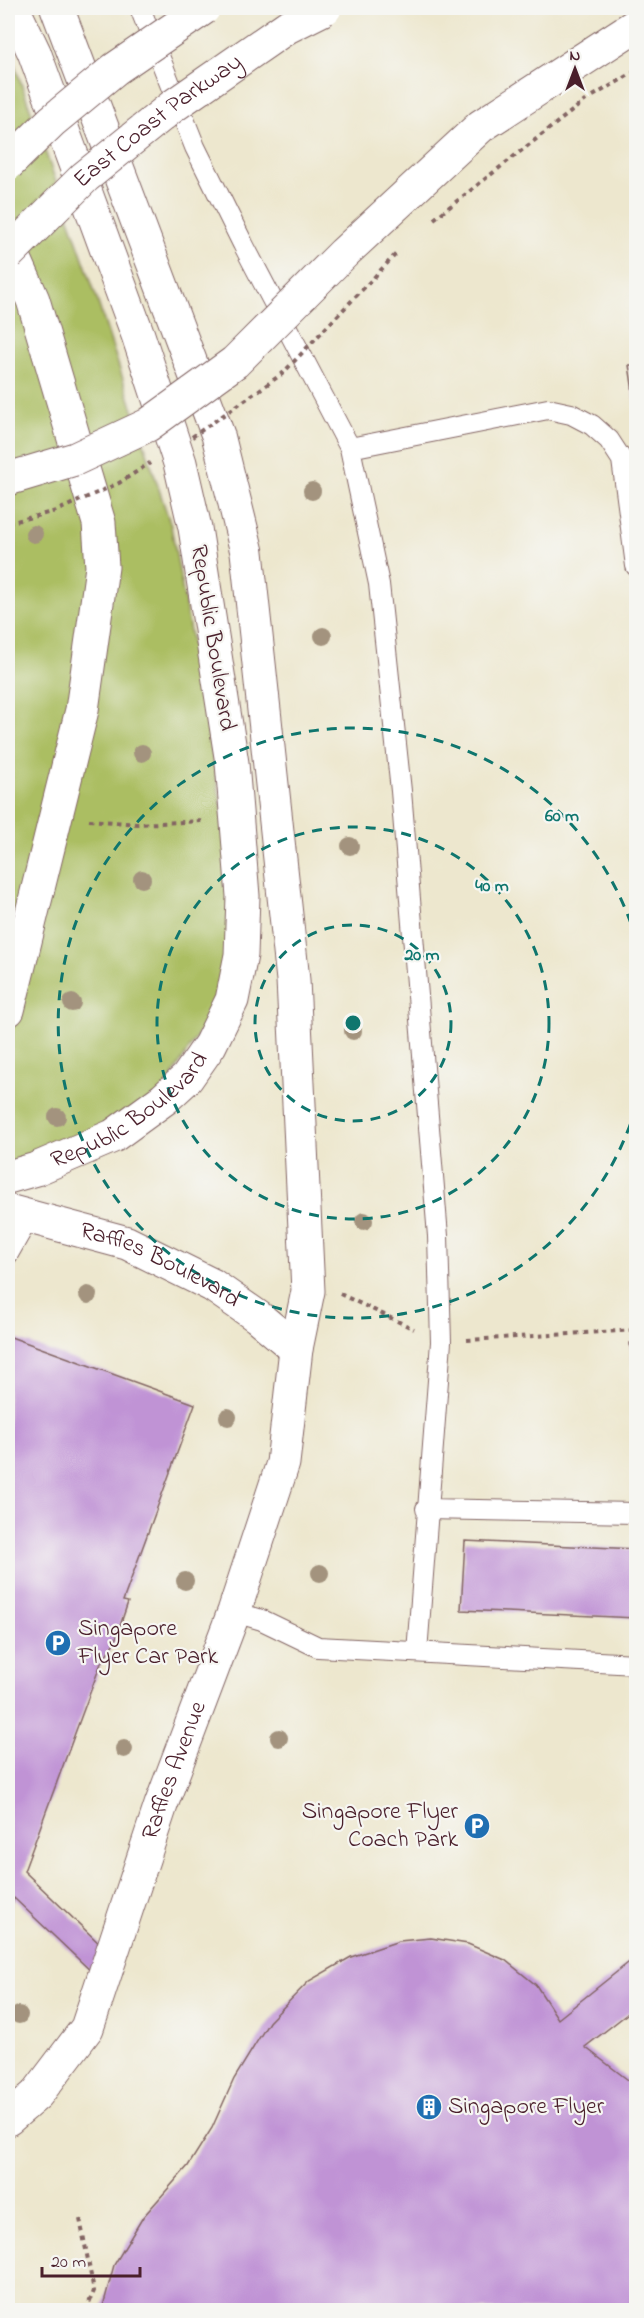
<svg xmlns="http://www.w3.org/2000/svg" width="644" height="2318" font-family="'Indie Flower',sans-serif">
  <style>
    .green { fill: #abbe62; stroke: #7a6e46; stroke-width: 1.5 }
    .building { fill: #c093d5 }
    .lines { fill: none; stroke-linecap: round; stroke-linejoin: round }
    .service-casing { stroke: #836564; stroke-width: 22 }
    .primary-casing { stroke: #836564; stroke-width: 35 }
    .trunk-casing { stroke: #836564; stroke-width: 35 }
    .path { stroke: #836564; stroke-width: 4; stroke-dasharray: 4.5 4.5; stroke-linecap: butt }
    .service { stroke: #fff; stroke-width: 20 }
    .primary { stroke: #fff; stroke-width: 33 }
    .trunk { stroke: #fff; stroke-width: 33 }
    .motorway-bridge-casing { stroke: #836564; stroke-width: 35; stroke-linecap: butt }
    .path-bridge { stroke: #836564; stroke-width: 4; stroke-dasharray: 4.5 4.5; stroke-linecap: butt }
    .motorway-bridge { stroke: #fff; stroke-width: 33 }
    .tree { fill: #a3937e }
    .ring { fill: none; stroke: #0f766e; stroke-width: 3; stroke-dasharray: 10 8 }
    .labels { text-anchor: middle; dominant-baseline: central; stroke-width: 4.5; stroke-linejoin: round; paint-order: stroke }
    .street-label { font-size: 24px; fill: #4a1f2b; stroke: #f6f6f2 }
    .poi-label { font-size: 24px; fill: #4a1f2b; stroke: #f6f6f2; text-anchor: start }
    .centre { fill: #0f766e; stroke: #f6f6f2; stroke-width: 3 }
    .ring-label { font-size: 18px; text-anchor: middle; font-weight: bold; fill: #0f766e; stroke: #f6f6f2; stroke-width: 4.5; stroke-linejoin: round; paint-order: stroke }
  </style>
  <rect width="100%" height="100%" fill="#f6f6f2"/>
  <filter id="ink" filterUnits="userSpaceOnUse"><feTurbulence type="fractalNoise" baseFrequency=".0167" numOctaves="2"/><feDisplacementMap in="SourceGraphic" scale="12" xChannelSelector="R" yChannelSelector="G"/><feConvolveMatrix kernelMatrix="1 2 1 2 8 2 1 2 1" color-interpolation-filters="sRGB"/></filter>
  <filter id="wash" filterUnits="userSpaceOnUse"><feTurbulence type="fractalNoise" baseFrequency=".008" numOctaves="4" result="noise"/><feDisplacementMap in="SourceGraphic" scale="24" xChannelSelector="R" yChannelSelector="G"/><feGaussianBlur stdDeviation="1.35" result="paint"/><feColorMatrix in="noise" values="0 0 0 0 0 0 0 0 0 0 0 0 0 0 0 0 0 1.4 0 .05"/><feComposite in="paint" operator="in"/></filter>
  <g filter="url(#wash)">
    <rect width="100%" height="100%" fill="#ede7ce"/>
    <path class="green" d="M8,46L89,275L171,526L225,826L236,945L206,1021L156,1103L8,1172Z"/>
    <g id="blocks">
      <path class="building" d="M629,365H636V405H635Z
        M8,1336L195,1404L123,1601L128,1602L115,1641L101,1663L24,1871L107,1951L94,1974L14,1898L8,1916Z
        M636,1342V1382H635L630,1343Z
        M465,1541L636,1549V1618L461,1610Z
        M431,1938L468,1944L505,1960L536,1985L558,2019L633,1959L636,1963V2007L585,2047L636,2086V2310H102L114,2265L143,2217L188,2166L212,2128L234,2079L269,2022L309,1981L351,1957L399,1941Z"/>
    </g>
  </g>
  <g filter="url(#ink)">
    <use href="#blocks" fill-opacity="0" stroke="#836564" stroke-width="1.5"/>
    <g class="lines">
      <defs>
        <path id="service" d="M140,8L195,147L243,244L350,448L379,584L401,791L438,1236L441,1342L417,1652
          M350,448L548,409L571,414L592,425L609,440L622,460L636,566
          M8,1254L29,1217
          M426,1509L636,1513
          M234,1612L262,1620L318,1647L636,1664"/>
        <g id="primary">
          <path id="s1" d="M8,1177L36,1169L113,1136L164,1099L187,1078L210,1045L232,1000L241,955L243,896L232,763L195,528L180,463L138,335L34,52L13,8"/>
          <path id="s2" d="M8,1211L127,1243L212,1285L258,1317L296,1349"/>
          <path id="s3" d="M8,2119L37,2094L87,2028L161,1805L234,1612L283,1463L296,1349L308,1291L293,980L247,552L218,435L57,8"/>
        </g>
        <path id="trunk" d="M8,243L33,300L99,523L102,567L82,710L8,1010"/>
      </defs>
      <use href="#service" class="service-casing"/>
      <use href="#primary" class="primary-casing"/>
      <use href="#trunk" class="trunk-casing"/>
      <path class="path" d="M89,820L138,824L204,821
        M340,1294L414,1329
        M467,1340L636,1330
        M80,2219L94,2291L86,2310"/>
      <use href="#service" class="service"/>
      <use href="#primary" class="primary"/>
      <use href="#trunk" class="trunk"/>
      <defs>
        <g id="motorway-bridge">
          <path d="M8,164L52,121L115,69L204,8"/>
          <path id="s4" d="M8,254L85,177L173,106L287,27L325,8"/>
          <path d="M8,479L75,459L148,425L235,362L344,253L481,126L636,25"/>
        </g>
      </defs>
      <use href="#motorway-bridge" class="motorway-bridge-casing"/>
      <path class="path-bridge" d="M593,96L636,71
        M434,219L586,100
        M192,437L282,374L398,252
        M8,523L56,511L119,483L150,463"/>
      <use href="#motorway-bridge" class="motorway-bridge"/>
    </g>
    <g class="tree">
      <circle cx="312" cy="491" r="9"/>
      <circle cx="34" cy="534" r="9"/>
      <circle cx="323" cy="636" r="9"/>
      <circle cx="142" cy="753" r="9"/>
      <circle cx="350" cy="846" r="9"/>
      <circle cx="142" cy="879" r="9"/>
      <circle cx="72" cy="1003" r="9"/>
      <circle cx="353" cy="1031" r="9"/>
      <circle cx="57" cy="1117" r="9"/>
      <circle cx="364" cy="1221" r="9"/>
      <circle cx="88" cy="1295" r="9"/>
      <circle cx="228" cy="1417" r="9"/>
      <circle cx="320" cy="1573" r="9"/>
      <circle cx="185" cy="1581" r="9"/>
      <circle cx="279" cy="1738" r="9"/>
      <circle cx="124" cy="1749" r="9"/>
      <circle cx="19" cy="2015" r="9"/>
    </g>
  </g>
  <g class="ring">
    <circle cx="353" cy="1023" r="98"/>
    <circle cx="353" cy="1023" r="196"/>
    <path d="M636 1107A295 295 0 1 1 636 939"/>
  </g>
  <defs>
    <symbol id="parking-disc" viewBox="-11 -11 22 22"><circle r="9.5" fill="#1f6fb2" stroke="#f6f6f2"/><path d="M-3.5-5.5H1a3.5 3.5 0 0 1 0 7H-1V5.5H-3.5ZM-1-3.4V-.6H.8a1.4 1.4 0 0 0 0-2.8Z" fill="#fff"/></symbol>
    <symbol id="building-disc" viewBox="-11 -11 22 22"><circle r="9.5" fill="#1f6fb2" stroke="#f6f6f2"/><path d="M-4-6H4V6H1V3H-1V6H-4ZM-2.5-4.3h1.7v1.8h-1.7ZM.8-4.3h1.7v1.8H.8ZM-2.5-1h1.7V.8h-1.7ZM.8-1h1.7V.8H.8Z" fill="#fff"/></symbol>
  </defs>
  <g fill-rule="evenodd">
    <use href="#parking-disc" x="43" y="1628" width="30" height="30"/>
    <use href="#parking-disc" x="462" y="1811" width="30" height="30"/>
    <use href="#building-disc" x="414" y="2092" width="30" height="30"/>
  </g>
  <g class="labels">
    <g class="street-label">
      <text stroke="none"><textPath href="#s4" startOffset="201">East Coast Parkway</textPath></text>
      <text transform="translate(212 638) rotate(81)">Republic Boulevard</text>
      <text stroke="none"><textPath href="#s1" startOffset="141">Republic Boulevard</textPath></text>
      <text stroke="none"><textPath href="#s2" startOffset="162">Raffles Boulevard</textPath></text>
      <text stroke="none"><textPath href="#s3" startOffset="393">Raffles Avenue</textPath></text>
    </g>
    <g class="poi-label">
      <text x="78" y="1629">Singapore<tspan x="78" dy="28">Flyer Car Park</tspan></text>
      <text x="458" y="1812" text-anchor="end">Singapore Flyer<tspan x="458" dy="28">Coach Park</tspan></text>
      <text x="448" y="2107">Singapore Flyer</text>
    </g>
  </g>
  <circle cx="353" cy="1023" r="9" class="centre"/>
  <g class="ring-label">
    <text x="562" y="821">60 m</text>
    <text x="492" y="891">40 m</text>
    <text x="422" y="960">20 m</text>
  </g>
  <rect width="644" height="2318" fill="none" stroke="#f6f6f2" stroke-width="30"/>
  <g transform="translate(575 69)" stroke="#f6f6f2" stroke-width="4.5" paint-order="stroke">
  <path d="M0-4.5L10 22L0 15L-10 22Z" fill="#4a1f2b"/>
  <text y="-9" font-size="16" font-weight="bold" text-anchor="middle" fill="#4a1f2b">N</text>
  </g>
  <path d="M42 2267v9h98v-9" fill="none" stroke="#4a1f2b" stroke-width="3"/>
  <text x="51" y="2267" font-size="18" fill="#4a1f2b" stroke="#f6f6f2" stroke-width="4.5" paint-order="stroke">20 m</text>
</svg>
